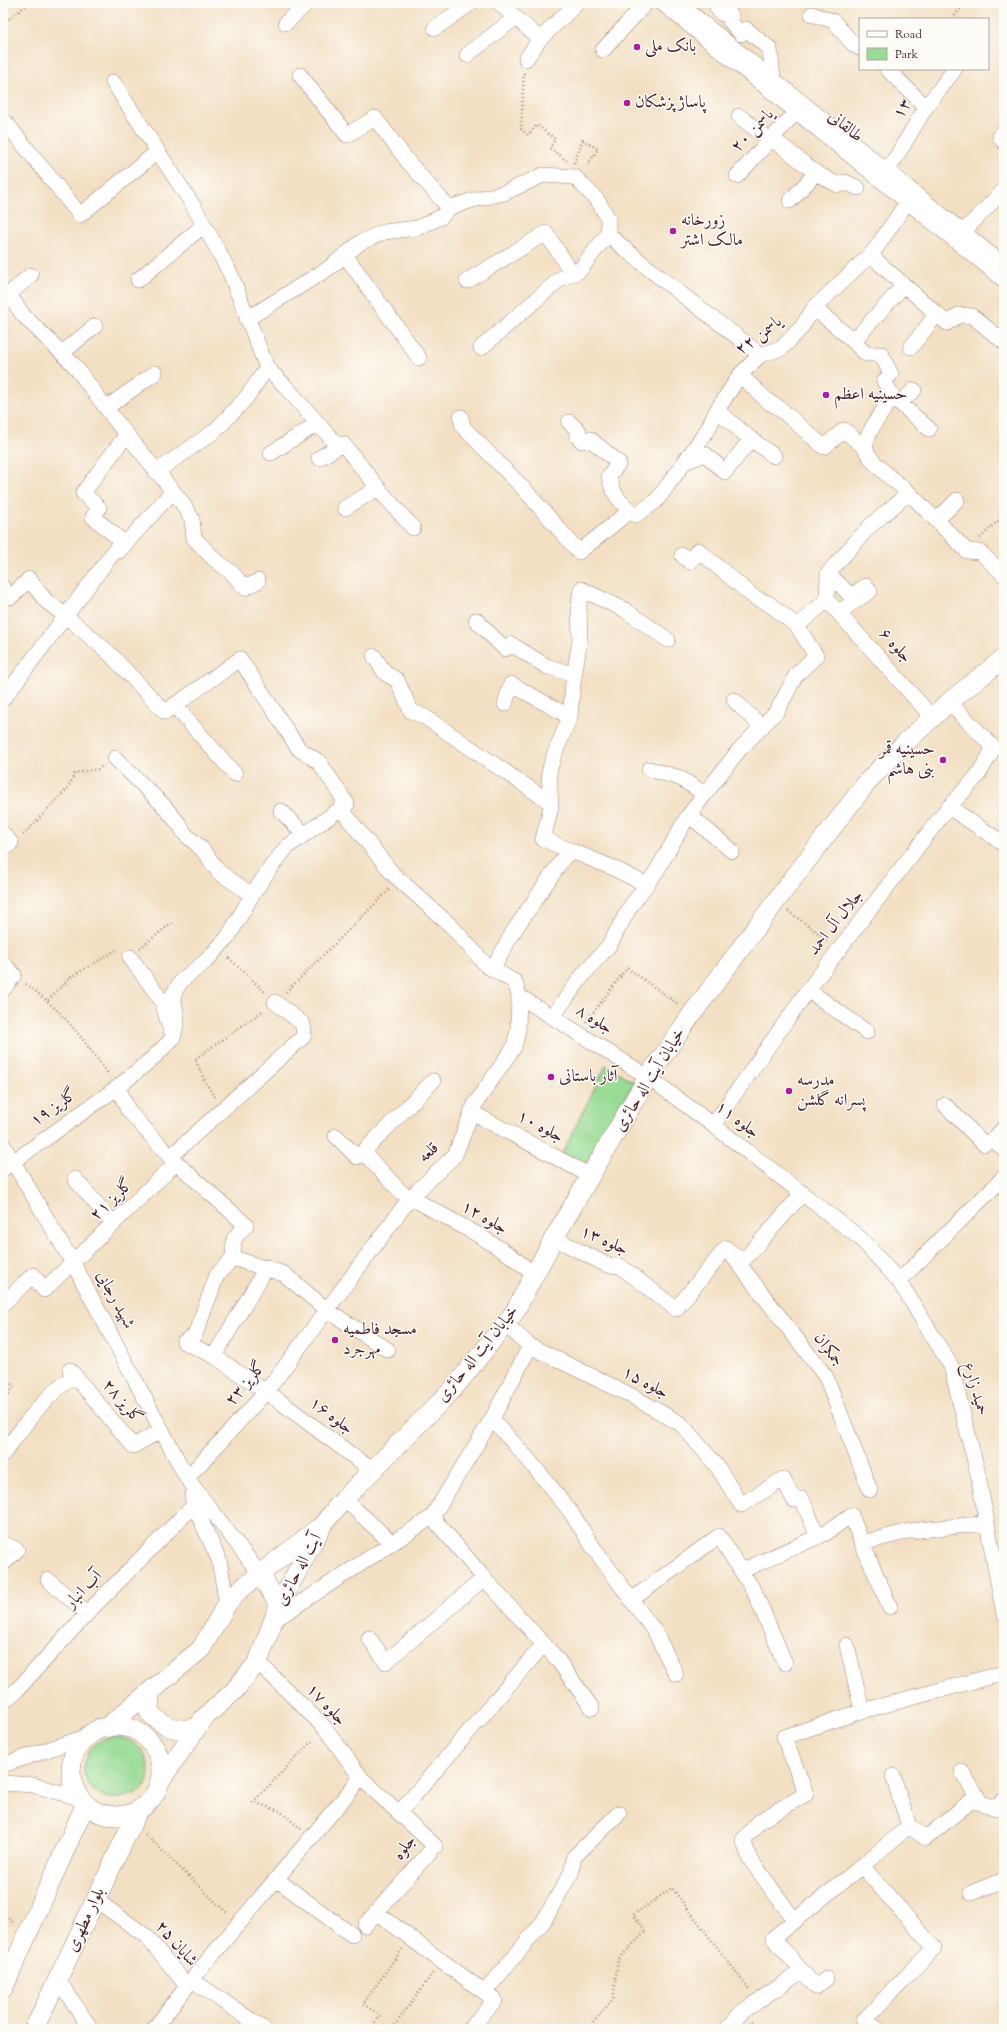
<svg xmlns="http://www.w3.org/2000/svg" width="1007" height="2032" font-family="'Sorts Mill Goudy',Amiri,serif">
  <style>
    .green { fill: #98db94; stroke: #717d60 }
    .lines { fill: none; stroke-linecap: round; stroke-linejoin: round }
    .minor-casing { stroke: #9e8078; stroke-width: 16 }
    .major-casing { stroke: #9e8078; stroke-width: 20 }
    .path { stroke: #9e8078; stroke-width: 2.5; stroke-dasharray: 1 3; stroke-linecap: butt }
    .minor { stroke: #fff; stroke-width: 15 }
    .major { stroke: #fff; stroke-width: 19 }
    .poi-dot { fill: #b5179e; stroke: #fdfcf7; stroke-width: 1.5 }
    .labels { text-anchor: middle; dominant-baseline: central; stroke-width: 3; stroke-linejoin: round; paint-order: stroke }
    .poi-label { font-size: 17px; fill: #4a1f2b; stroke: #fdfcf7; text-anchor: start }
    .street-label { font-size: 17px; fill: #4a1f2b; stroke: #fdfcf7 }
  </style>
  <rect width="100%" height="100%" fill="#fdfcf7"/>
  <filter id="ink" filterUnits="userSpaceOnUse"><feTurbulence type="fractalNoise" baseFrequency=".025" numOctaves="2"/><feDisplacementMap in="SourceGraphic" scale="8" xChannelSelector="R" yChannelSelector="G"/><feConvolveMatrix kernelMatrix="1 2 1 2 8 2 1 2 1" color-interpolation-filters="sRGB"/></filter>
  <filter id="wash" filterUnits="userSpaceOnUse"><feTurbulence type="fractalNoise" baseFrequency=".012" numOctaves="4" result="noise"/><feDisplacementMap in="SourceGraphic" scale="16" xChannelSelector="R" yChannelSelector="G"/><feGaussianBlur stdDeviation="0.9" result="paint"/><feColorMatrix in="noise" values="0 0 0 0 0 0 0 0 0 0 0 0 0 0 0 0 0 1.4 0 .05"/><feComposite in="paint" operator="in"/></filter>
  <g filter="url(#wash)">
    <rect width="100%" height="100%" fill="#f3e0c4"/>
    <path class="green" d="M606,1065L634,1082L585,1164L562,1154Z
      M117,1736C125,1739 133,1741 139,1747C150,1757 155,1784 138,1792C80,1821 62,1741 117,1736Z"/>
  </g>
  <g filter="url(#ink)">
    <g class="lines">
      <defs>
        <path id="minor" d="M499,3L540,39
          M662,3L1004,280
          M678,3L1004,265
          M717,3V8L722,14L726,11L731,15L730,21L741,34L746,29L770,49L773,78
          M812,14L833,21L854,45L860,48
          M286,23L307,3
          M435,28L471,3
          M603,50L646,3
          M467,55L515,18
          M526,59L540,39L577,3
          M887,69L926,107
          M300,75L347,135L375,118L409,163L449,208
          M113,82L194,207L215,245L231,275L267,368L246,398L216,430L156,472
          M739,116L771,141L778,143L816,173L838,185L845,182L858,188
          M6,123L80,215L157,152
          M1004,131L1000,137L1004,142
          M887,172L926,107L955,69
          M737,176L796,112
          M790,201L816,173
          M963,232L1004,190
          M345,255L419,358
          M870,255L947,323L959,315L972,316L1004,342
          M138,280L204,225
          M467,281L546,233L572,273
          M3,297L12,299L23,315L74,365L119,425L181,501L192,519L194,538L214,559L232,573L245,588L258,581
          M6,297L31,275
          M814,308L850,338L859,335L903,286
          M247,319L329,268L361,242L384,232L417,228L441,217L449,208L473,200L504,193L543,175L575,177L598,201L608,218V234C656,278 710,314 760,355
          M850,338L866,354H881L891,374L884,381L893,397L929,429
          M911,347L937,314
          M481,348L560,279L579,271L608,234
          M62,353L95,326
          M267,368L285,386L336,444H343L383,494L413,528
          M740,375L770,403L778,407L824,447L844,430L865,448
          M893,397C885,408 863,436 866,449C868,462 899,484 909,493
          M900,403L914,390
          M106,408L155,373
          M717,410L747,436L774,456
          M461,417L463,427L523,488L579,552L630,511
          M569,422L579,431L578,437L582,441L590,439L619,463L609,476C612,494 621,504 636,515L656,501L668,485L708,429L717,410L740,375L760,355L782,348L801,328L814,308L874,251L908,201L915,194
          M271,453L317,424
          M319,458L343,444
          M685,462L705,454L725,472L751,439
          M345,508L378,488
          M937,520L957,500
          M119,551L173,491
          M682,555L690,562L698,550L755,598L768,603L797,626
          M828,573L851,596L866,586L870,591L839,612
          M3,588L11,597L29,579L46,601L66,616L108,652L165,712L240,659L299,749L319,762L347,804L287,847L271,867L252,895
          M827,600L828,573L870,526L909,493L967,551L980,552L1004,575
          M827,600L933,718
          M476,620L505,649L511,644L546,666L574,675
          M374,656L385,673L397,680L411,711L425,717L551,803
          M3,699L122,541L93,517L99,508L83,493L121,442
          M734,700L762,727
          M505,704L511,684L570,717
          M174,705L235,774
          M649,769L680,778L705,794
          M949,807L1004,844
          M281,811L304,834
          M689,815L732,851
          M3,834L11,843L3,850
          M569,850L543,839L551,807L549,772L554,755L570,717L573,683L580,639L579,604L581,589L625,610L668,640
          M130,957L162,1001L170,1029
          M3,963L14,975L3,990
          M493,969L513,932L569,850L611,867L647,885
          M808,990L867,1032
          M519,996L648,1077L713,1125L860,1238L899,1281L1004,1177
          M553,1016L583,975L610,944L630,907L656,872L688,816L739,750L777,711L796,675L816,656L797,626L827,600
          M118,1087L128,1110L170,1157L246,1225L234,1239L233,1258L217,1275L195,1335L184,1342L214,1356L278,1400L373,1471
          M945,1105L984,1144L993,1140L1004,1149
          M471,1112L591,1176
          M713,1125L808,990L943,814L978,775L994,748L949,702
          M336,1136L357,1157L363,1152L401,1192L480,1236L510,1255L535,1275
          M993,1140L1004,1128
          M3,1145L73,1263L187,1478L260,1574
          M363,1152L433,1081
          M170,1157L304,1036L303,1024L275,1002
          M3,1169L118,1087L154,1057L173,1038L177,1020L173,994L182,980L206,961L228,937L252,895L219,872L202,849L185,834L179,824L163,805L115,758
          M75,1179L114,1224
          M554,1238L607,1265L620,1266L676,1309L726,1248L742,1262L803,1193
          M732,1255L826,1377L870,1490
          M233,1258L284,1274L327,1310L388,1350
          M899,1281L951,1366L977,1470L1004,1614
          M3,1304L33,1275L44,1290L176,1163
          M505,1324L530,1346L630,1395L681,1424L717,1466L741,1505L783,1479L794,1500L802,1499L818,1537
          M214,1356L267,1267
          M75,1376L133,1446L162,1430
          M492,1419L527,1458L570,1511L593,1547L655,1632L676,1674
          M3,1454C25,1425 44,1395 75,1376L70,1370
          M187,1478L266,1392L410,1198L455,1155L475,1104L514,1047L518,1030L519,996L515,982L487,966L451,926L393,874L340,808
          M192,1496L194,1505L219,1560L227,1604
          M344,1499L392,1543
          M432,1517L484,1578L557,1659L592,1708
          M862,1543L890,1607
          M3,1544L17,1550L3,1564
          M741,1571L826,1533L851,1515L862,1543L910,1531L987,1523
          M48,1580L87,1613
          M631,1600L719,1536L754,1591L785,1663
          M273,1621L432,1517L492,1419L530,1346
          M369,1638L386,1662L484,1578
          M847,1645L862,1711
          M258,1662L325,1728L361,1778L435,1846L365,1925
          M3,1702L16,1691L95,1605L194,1505
          M3,1765L85,1737
          M962,1772L981,1803
          M893,1776L909,1826
          M3,1783L33,1785L80,1798
          M399,1813L544,1644
          M276,1879L352,1935
          M971,1893L1004,1880
          M96,1900L146,1936L187,1986
          M376,1912L449,1967
          M795,1921L750,1859L743,1840L760,1821L806,1794L784,1737L862,1711L1004,1673
          M442,1961L495,2000L470,2029
          M826,1979L816,1987L773,1938L862,1866
          M58,1980L91,2029
          M192,1980L264,2029
          M485,1992L543,1922L571,1873L574,1857L619,1813
          M154,2029L198,1972L361,1778
          M726,2029L742,2012L802,1971
          M878,2029L864,2020L934,1948L862,1866L909,1826L926,1838L972,1800L996,1808L1004,1800"/>
        <path id="major" d="M260,1574L279,1605
          M150,1692L149,1712C165,1728 174,1731 197,1728
          M71 1771a45 45 0 1 1 90 0a45 45 0 1 1-90 0Z
          M106,1728L201,1649L227,1604L236,1593L317,1529
          M160,1781L204,1718L234,1691L258,1662L279,1605L323,1524L344,1499L453,1389L514,1313L554,1238L648,1077L692,1014L788,885L868,781L902,746L949,702L1004,658
          M3,1989L85,1805
          M34,2029L138,1811"/>
      </defs>
      <use href="#minor" class="minor-casing"/>
      <use href="#major" class="major-casing"/>
      <path class="path" d="M952,19L965,3
        M3,24L29,3
        M524,73L521,129L528,135L537,125L555,139L550,148L567,161
        M574,163L583,140L598,149L586,167
        M980,538L1004,515
        M23,835L68,788L75,773L98,769L103,765
        M788,911L828,940
        M140,948L173,922
        M229,958L265,992
        M26,984C63,1011 83,1039 109,1075
        M286,992L389,890
        M48,1000L71,977L118,949
        M586,1022L627,968L678,1004
        M215,1097L206,1084L195,1059L264,1010
        M3,1381L6,1378L14,1387L3,1401
        M301,1829L280,1811L253,1802L314,1739
        M145,1834L228,1914
        M3,1913L14,1924
        M752,2022L760,2029
        M370,2029L380,2015L363,2004L402,1949
        M392,2029L433,1973
        M588,2029L613,1999L618,1960L646,1931L633,1915L672,1888L749,1989"/>
      <use href="#minor" class="minor"/>
      <use href="#major" class="major"/>
    </g>
  </g>
  <g class="poi-dot">
    <circle cx="637" cy="47" r="4"/>
    <circle cx="627" cy="103" r="4"/>
    <circle cx="673" cy="231" r="4"/>
    <circle cx="826" cy="395" r="4"/>
    <circle cx="943" cy="760" r="4"/>
    <circle cx="551" cy="1077" r="4"/>
    <circle cx="789" cy="1091" r="4"/>
    <circle cx="335" cy="1340" r="4"/>
  </g>
  <g class="labels">
    <g class="poi-label">
      <text x="645" y="47">بانک ملی</text>
      <text x="635" y="103">پاساژ پزشکان</text>
      <text x="681" y="221">زورخانه<tspan x="681" dy="20">مالک اشتر</tspan></text>
      <text x="834" y="395">حسینیه اعظم</text>
      <text x="935" y="750" text-anchor="end">حسینیه قمر<tspan x="935" dy="20">بنی هاشم</tspan></text>
      <text x="559" y="1077">آثار باستانی</text>
      <text x="797" y="1081">مدرسه<tspan x="797" dy="20">پسرانه گلشن</tspan></text>
      <text x="343" y="1330">مسجد فاطمیه<tspan x="343" dy="20">مهرجرد</tspan></text>
    </g>
    <g class="street-label">
      <text transform="translate(903 109) rotate(-58)">۱۳</text>
      <text transform="translate(845 127) rotate(39)">طالقانی</text>
      <text transform="translate(753 131) rotate(-46)">یاسمن ۲۰</text>
      <text transform="translate(759 336) rotate(-37)">یاسمن ۲۲</text>
      <text transform="translate(895 646) rotate(48)">جلوه ۶</text>
      <text transform="translate(836 923) rotate(-52)">جلال آل احمد</text>
      <text transform="translate(594 1020) rotate(32)">جلوه ۸</text>
      <text transform="translate(650 1080) rotate(-58)">خیابان آیت اله حائری</text>
      <text transform="translate(54 1108) rotate(-35)">گلریز ۱۹</text>
      <text transform="translate(737 1120) rotate(37)">جلوه ۱۱</text>
      <text transform="translate(540 1127) rotate(28)">جلوه ۱۰</text>
      <text transform="translate(429 1153) rotate(-43)">قلعه</text>
      <text transform="translate(112 1200) rotate(-44)">گلریز ۲۱</text>
      <text transform="translate(484 1218) rotate(30)">جلوه ۱۲</text>
      <text transform="translate(604 1241) rotate(24)">جلوه ۱۳</text>
      <text transform="translate(115 1300) rotate(62)">شهید رجایی</text>
      <text transform="translate(828 1350) rotate(54)">جمکران</text>
      <text transform="translate(478 1354) rotate(-51)">خیابان آیت اله حائری</text>
      <text transform="translate(645 1383) rotate(28)">جلوه ۱۵</text>
      <text transform="translate(246 1384) rotate(-50)">گلریز ۲۳</text>
      <text transform="translate(975 1389) rotate(74)">حمید زارع</text>
      <text transform="translate(122 1402) rotate(50)">گلریز ۲۸</text>
      <text transform="translate(331 1416) rotate(37)">جلوه ۱۶</text>
      <text transform="translate(299 1570) rotate(-62)">آیت اله حائری</text>
      <text transform="translate(84 1590) rotate(-46)">آب انبار</text>
      <text transform="translate(326 1705) rotate(47)">جلوه ۱۷</text>
      <text transform="translate(405 1848) rotate(-54)">جلوه</text>
      <text transform="translate(86 1920) rotate(-65)">بلوار مطهری</text>
      <text transform="translate(176 1944) rotate(49)">شایان ۲۵</text>
    </g>
  </g>
  <rect width="1007" height="2032" fill="none" stroke="#fdfcf7" stroke-width="16"/>
  <rect x="859" y="18" width="130" height="52" fill="#fdfcf7" stroke="#b5a4a5"/>
  <rect x="867" y="31" width="20" height="6" fill="#ffffff" stroke="#b5a4a5"/>
  <text x="895" y="38" font-size="12" fill="#4a1f2b">Road</text>
  <rect x="867" y="48" width="20" height="12" fill="#98db94" stroke="#b5a4a5"/>
  <text x="895" y="58" font-size="12" fill="#4a1f2b">Park</text>
</svg>
